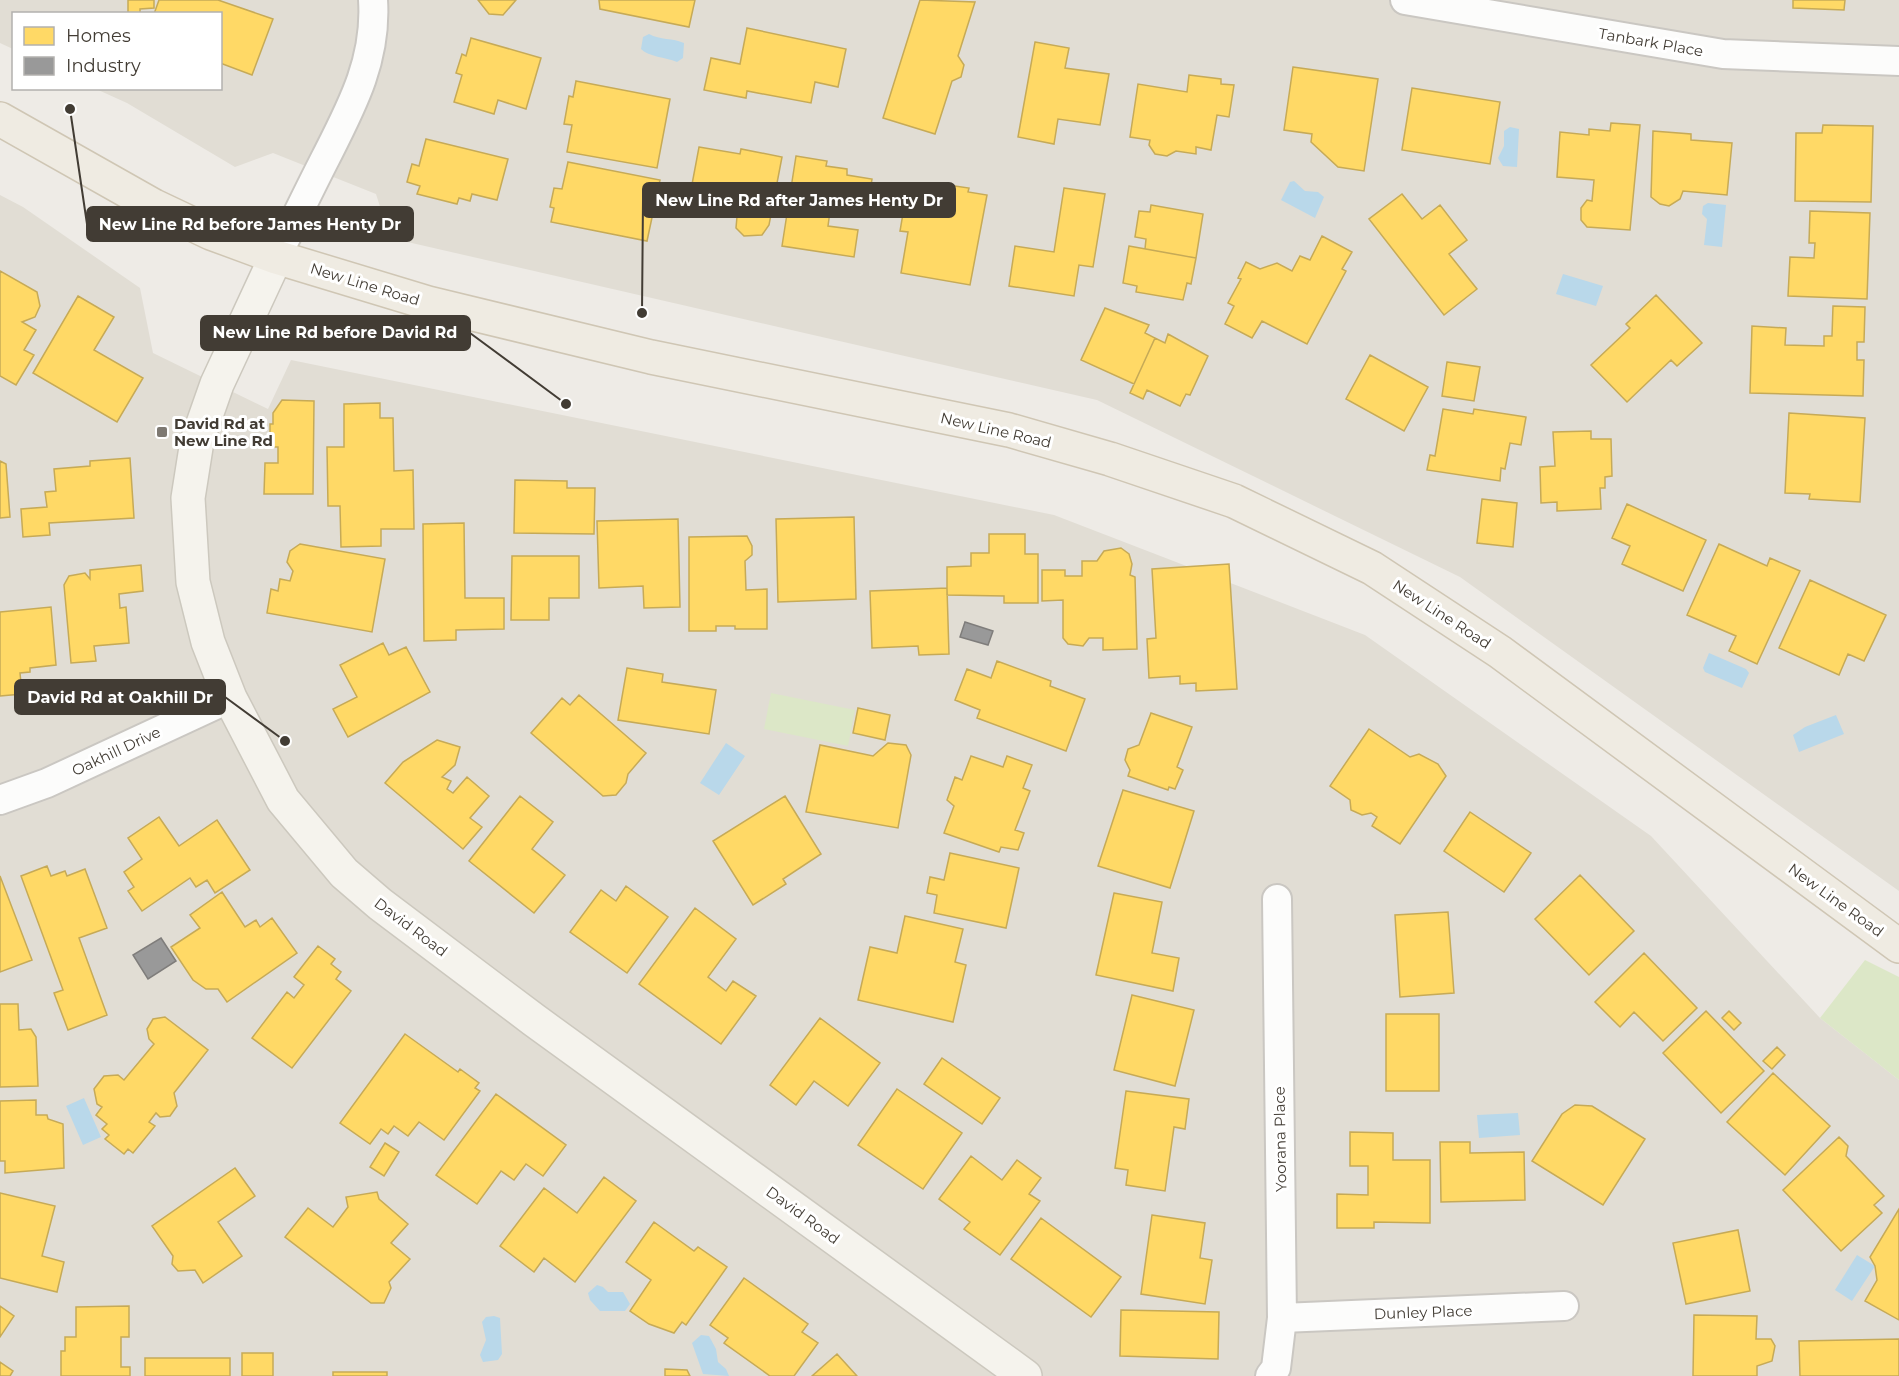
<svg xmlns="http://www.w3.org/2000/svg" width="1899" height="1376" font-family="Montserrat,sans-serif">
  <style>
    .residential { fill: #e1ddd4 }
    .green { fill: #dce7c7 }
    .water { fill: #b9d8ea }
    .homes { fill: #ffd966; stroke: #c6aa57; stroke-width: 1.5 }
    .industry { fill: #999; stroke: #7f7d7b; stroke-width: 1.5 }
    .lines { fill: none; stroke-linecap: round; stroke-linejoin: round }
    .street-casing { stroke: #cac7c2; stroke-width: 32 }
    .secondary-casing { stroke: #ccc8be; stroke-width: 36 }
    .primary-casing { stroke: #cfc6b4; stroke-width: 36 }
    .street { stroke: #fcfcfb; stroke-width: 28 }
    .secondary { stroke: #f5f3ed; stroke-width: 33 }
    .primary { stroke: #efebe2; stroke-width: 33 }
    .poi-dot { fill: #7e7972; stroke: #fff; stroke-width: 2 }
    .labels { text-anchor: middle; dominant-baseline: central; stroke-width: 6; stroke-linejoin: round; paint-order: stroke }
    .street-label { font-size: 15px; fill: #423c34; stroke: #fff }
    .poi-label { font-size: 15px; font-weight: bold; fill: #423c34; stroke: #fff; text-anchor: start }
    .leader { fill: none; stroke: #423c34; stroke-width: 2 }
    .callout-dot { fill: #423c34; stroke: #fff; stroke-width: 2 }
    .callout { fill: #423c34; stroke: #423c34; stroke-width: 2 }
    .callout-label { font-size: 16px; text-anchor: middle; font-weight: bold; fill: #fff }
  </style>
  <rect width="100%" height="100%" fill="#eeebe6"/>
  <path class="residential" d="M0,0H1899V891L1460,577L1097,400L390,238L376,194L273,153L235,167L127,103L96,89L220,88V14H14L13,49L0,43Z
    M0,195L23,207L140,288L153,353L268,409L291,360L1054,515L1365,635L1651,836L1820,1018L1899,1080V1376H0Z"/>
  <path class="green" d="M771,693L855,710L848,746L764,729Z
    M1865,960L1899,977V1080L1820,1018Z"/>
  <path class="water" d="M649,34C660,40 673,38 684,43L683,58L677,62C665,57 649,57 641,49L643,37Z
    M1510,127L1519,129L1517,167L1503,166L1498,158L1504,146V131Z
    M1294,181L1305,191L1318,192L1324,197L1315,218L1281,200L1290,182Z
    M1708,203L1726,205L1722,247L1704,245L1707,219L1702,214L1703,206Z
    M1563,274L1603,286L1596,306L1556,294Z
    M1709,653L1746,669L1749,673L1742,688L1705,672L1703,668Z
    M1836,715L1844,734L1799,752L1793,735L1805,727Z
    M726,743L745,756L719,795L700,783Z
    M84,1098L101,1137L83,1145L66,1106Z
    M1518,1113L1520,1135L1479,1138L1477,1115Z
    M1857,1255L1875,1266L1852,1301L1835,1290Z
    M597,1285L603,1287L608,1292H623L630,1304L625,1311H600L590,1300L588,1293Z
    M494,1316L500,1318L502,1354L498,1360L483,1362L480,1355L486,1340L482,1322L486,1317Z
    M701,1335L709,1336L716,1349L718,1362L726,1369L729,1376L703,1374L692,1343Z"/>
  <path class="homes" d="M128,0H154V8L140,9V14H128Z
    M159,0H218L273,19L252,75L220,63V14H154Z
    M478,0H516L503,15L489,14Z
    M599,0H695L689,27L600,9Z
    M920,0L975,2L958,56L964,65L961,77L952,81L935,134L883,118Z
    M1793,0H1845L1844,10L1793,8Z
    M747,28L846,49L838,87L815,82L811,103L747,91L746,98L704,90L711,58L740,64Z
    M471,38L541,58L526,109L498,100L494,114L454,102L462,75L456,73L462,54L466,56Z
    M1035,42L1069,48L1065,68L1109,74L1100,125L1058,119L1054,144L1018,137Z
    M1293,67L1378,79L1364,171L1338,167L1311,142L1312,134L1284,130Z
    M1189,75L1221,79V84L1234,85L1229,117L1217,115L1211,150L1196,147V154L1176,151L1167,156L1155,154L1149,145L1150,140L1130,137L1138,84L1187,92Z
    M576,81L670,99L657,168L567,152L572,125L564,124L569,96L573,97Z
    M1412,88L1500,102L1490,164L1402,150Z
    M1611,123L1640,125L1630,230L1587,227L1581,220V208L1587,200L1592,201L1594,180L1557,177L1560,132L1589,135V129L1610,131Z
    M1823,125L1873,126L1871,202L1795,201L1796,133H1822Z
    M1653,131L1691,134V140L1732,143L1727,195L1683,191L1680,199L1669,206L1660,204L1651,197Z
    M426,139L508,159L497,200L472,194L470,201L459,198L457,204L417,194L420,186L407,182L412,164L419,166Z
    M699,147L740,154L741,149L782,157L769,225L762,235L744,236L736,228L738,205L690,195Z
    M796,156L827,161L826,166L847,169V175L872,179L867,210L831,204L828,226L858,230L854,257L782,246Z
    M568,162L660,180L647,241L551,222L554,208L550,207L554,188L562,189Z
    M948,185L969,188L968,192L987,195L970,285L901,273L908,232L900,231L907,190L946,196Z
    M1064,188L1105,194L1093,267L1079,265L1074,296L1009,286L1015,246L1054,252Z
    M1402,194L1422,219L1440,205L1467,240L1449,254L1477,289L1444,315L1369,219Z
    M1151,205L1203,214L1196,258L1145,249L1146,239L1135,237L1139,211L1150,212Z
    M1810,211L1870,213L1867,299L1788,296L1790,257L1814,258L1815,243H1809Z
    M1322,236L1352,252L1342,269L1346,271L1307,344L1262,321L1252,338L1225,324L1234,306L1228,303L1241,279L1238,278L1246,262L1260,269L1277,263L1292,271L1300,256L1310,260Z
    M1129,246L1196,258L1191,284L1187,283L1183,300L1136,292L1137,286L1123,283Z
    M0,271L37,292L40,306L35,317L22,322L36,330L24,350L34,355L16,385L0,376Z
    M1656,295L1702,343L1677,366L1671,360L1627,402L1591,365L1630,328L1626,324Z
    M78,296L114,317L94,350L143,378L117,422L33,373Z
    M1833,306L1865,307L1864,342H1857V360H1864L1863,396L1750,393L1752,326L1786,328L1785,345L1824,346V336H1832Z
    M1105,308L1149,325L1145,333L1155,338L1134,384L1081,360Z
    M1168,334L1208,356L1190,395L1186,394L1180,406L1147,390L1143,399L1130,393L1155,338L1165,343Z
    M1370,355L1428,387L1404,431L1346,399Z
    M1447,362L1480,367L1474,401L1442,396Z
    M282,400L314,401L313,494H264L265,463H278V447H270V424H273V413Z
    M380,403V418H393L394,471L413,470L414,529H381V546L341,547L340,506H328L327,447H344V404Z
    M1443,409L1473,414L1474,409L1526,417L1521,445L1510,443L1505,469L1501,468L1500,481L1427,470L1430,455L1435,456Z
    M1789,413L1865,418L1860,502L1809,499L1810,494L1785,493Z
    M1591,431V439H1611L1612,476L1605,477V488H1600L1601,509L1557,511V502L1541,503L1540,467L1555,466L1553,432Z
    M130,458L134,518L49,523L50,535L23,537L21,509L47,507L45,492L56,491L54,469L90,466V461Z
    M0,461L6,464L10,517L0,518Z
    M515,480L567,481V488H595L594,534L514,533Z
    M1482,499L1517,503L1513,547L1477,543Z
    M1627,504L1706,540L1683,591L1622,564L1630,546L1612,538Z
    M854,517L856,599L778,602L776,519Z
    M678,519L680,607L644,608L643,586L599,588L597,521Z
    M464,523L465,598H504V629L456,630V640L424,641L423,524Z
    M989,534H1025V554H1038V603H1004V596L947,595V567L971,566V553H989Z
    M747,536L752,546V555L745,561L746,590L767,589V629H735V626H716V631H689V537Z
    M300,544L385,559L372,632L267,613L271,589L278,591L280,579L290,581L293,571L287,562L290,551Z
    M1719,544L1767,566L1770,558L1800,571L1757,664L1729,651L1736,636L1687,615Z
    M1121,548L1129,554L1132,564L1130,575L1135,577L1137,649L1103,650V638H1089L1083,646L1068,644L1063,638V600L1042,601V570H1065V576H1082V561H1097L1104,551Z
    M512,556H579V598H549V620H511Z
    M1229,564L1237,689L1196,691V683L1180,684V676L1149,678L1147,639L1156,638L1152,569Z
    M141,565L143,591L119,594L120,608L126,607L129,643L94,646L96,661L71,663L64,585L69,576L85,573L90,579V570Z
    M1810,580L1886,615L1864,661L1848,654L1839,675L1779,648Z
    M947,588L949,654L919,655L918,646L872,648L870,591Z
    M51,607L56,665L30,668V672L20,673L22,694L0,696V612Z
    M383,643L389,655L406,647L430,692L348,737L333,709L357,697L340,665Z
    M997,661L1051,681L1050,686L1085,699L1066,751L977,718L980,710L955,700L967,669L991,678Z
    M627,668L663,674L662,682L716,690L709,734L618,720Z
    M579,695L646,753L628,774L626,783L616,795L603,796L531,733L562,698L570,705Z
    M858,708L890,715L885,740L853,733Z
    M1151,713L1192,727L1177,767L1183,770L1175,789L1169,787L1168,790L1128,776L1130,770L1125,760L1128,749L1139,745Z
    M1369,729L1410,757L1419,754L1438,764L1446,776L1400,844L1372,826L1377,817L1371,813L1362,815L1351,810L1350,800L1330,786Z
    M437,740L460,747L455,765L442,777L451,781L447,789L453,793L467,777L489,796L470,818L482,827L463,849L385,783L403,762Z
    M888,743L906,745L911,755L898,828L806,812L820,745L873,756Z
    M971,756L1003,767L1007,756L1032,765L1023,788L1030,791L1015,830L1024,833L1018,850L1001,847L999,852L944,833L954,806L947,800L955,777L962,780Z
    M1123,790L1194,811L1170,888L1098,866Z
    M520,796L553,822L532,849L565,875L534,913L469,861Z
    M785,796L821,854L783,879L786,884L753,905L713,841Z
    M1470,812L1531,853L1504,892L1444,851Z
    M159,817L179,846L217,820L250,870L215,893L207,880L196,887L190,878L142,911L128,891L134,887L124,872L142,859L128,838Z
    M950,853L1019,868L1006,928L934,913L937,895L927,893L930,877L944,880Z
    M47,866L51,876L65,871L67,876L85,869L107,928L79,938L107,1015L68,1030L54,993L63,990L21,876Z
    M1580,875L1634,931L1589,975L1535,919Z
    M0,876L32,960L0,972Z
    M626,886L668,917L627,973L570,932L601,890L616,901Z
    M222,892L245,927L256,920L260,927L272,918L297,953L227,1002L218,989H206L193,980L171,947L200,928L190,915Z
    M1114,893L1162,902L1152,953L1179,958L1173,991L1096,975Z
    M695,908L736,939L708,977L726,991L733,981L756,996L721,1044L639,984Z
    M1448,912L1454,993L1400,997L1395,915Z
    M905,916L963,929L955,962L966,965L953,1022L858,1000L870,947L897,953Z
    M318,946L335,959L331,964L341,972L336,979L351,991L292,1068L252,1038L287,992L294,998L304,985L294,977Z
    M1644,953L1697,1008L1663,1041L1634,1012L1620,1027L1595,1002Z
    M1132,995L1194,1010L1175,1086L1114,1070Z
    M0,1004H18L19,1030L31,1029L36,1037L38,1086L0,1087Z
    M1706,1011L1764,1071L1721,1113L1663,1053Z
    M1729,1011L1741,1023L1734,1030L1722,1018Z
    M1386,1014H1439V1091H1386Z
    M165,1017L208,1050L174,1093L177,1106L170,1116L160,1117L156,1113L149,1122L155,1126L133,1153L128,1149L124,1154L105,1139L109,1135L102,1129L107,1124L96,1115L102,1107L97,1104L94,1089L104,1076L118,1075L124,1080L154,1044L149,1039L147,1029L153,1019Z
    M820,1018L880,1063L848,1106L814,1081L796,1105L770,1085Z
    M405,1034L458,1072L460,1069L479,1083L475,1088L480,1091L444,1140L419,1122L408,1136L394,1126L388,1134L381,1129L370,1144L340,1123Z
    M1777,1047L1785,1055L1772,1069L1763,1061Z
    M942,1058L1000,1098L982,1124L924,1084Z
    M1773,1073L1830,1126L1785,1175L1727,1122Z
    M897,1089L962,1133L923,1189L858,1145Z
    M1126,1091L1189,1099L1185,1129L1174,1127L1165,1191L1126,1185L1128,1170L1115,1168Z
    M496,1094L566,1145L543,1176L526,1164L514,1180L501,1171L477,1204L436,1175Z
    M36,1100V1115H47L48,1119L63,1124L64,1168L5,1173V1161H0V1101Z
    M1575,1105L1592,1106L1645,1139L1603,1205L1532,1161L1562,1114Z
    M1350,1132L1393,1133V1160H1430V1223L1374,1222V1228H1337V1194L1368,1195V1166H1350Z
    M1839,1137L1848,1146L1846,1156L1884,1196L1874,1205L1882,1213L1841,1251L1783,1190Z
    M1440,1142H1470V1153L1524,1152L1525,1200L1441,1202Z
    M385,1143L399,1152L384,1176L370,1167Z
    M971,1156L1002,1180L1017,1160L1041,1178L1029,1194L1040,1201L1000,1255L964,1229L970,1222L939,1199Z
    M235,1168L255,1196L218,1222L242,1256L203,1283L195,1270L178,1271L172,1264L173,1256L152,1226Z
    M604,1177L636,1201L575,1282L544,1258L534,1272L500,1246L544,1188L577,1213Z
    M377,1192L379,1199L408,1224L391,1243L410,1259L389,1282L391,1288L384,1303H371L285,1237L308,1208L333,1227L348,1207L346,1197Z
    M0,1193L55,1206L42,1256L64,1262L57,1292L0,1278Z
    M1899,1209V1320L1865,1301L1877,1280L1875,1266L1870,1257Z
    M1152,1215L1205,1223L1200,1258L1212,1260L1205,1304L1141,1294Z
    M1041,1218L1121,1277L1091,1317L1011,1259Z
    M654,1222L694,1251L698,1247L727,1267L686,1325L682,1322L674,1333L649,1324L630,1311L651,1280L626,1262Z
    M1738,1230L1750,1291L1686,1304L1673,1243Z
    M744,1278L808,1324L802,1332L818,1343L794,1376H770L724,1343L728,1338L710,1325Z
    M0,1306L14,1316L0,1337Z
    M129,1306V1337H121V1367H130V1376H61V1351H65V1337H76V1307Z
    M1121,1310L1219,1312L1218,1359L1120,1356Z
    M1694,1315L1757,1316L1756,1339H1771L1775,1346L1772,1361L1757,1366V1376H1693Z
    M1899,1339V1376H1800L1799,1341Z
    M242,1353H273V1376H242Z
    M837,1354L857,1376H812Z
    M145,1358H230V1376H145Z
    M0,1362L13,1371L10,1376H0Z
    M665,1369L687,1370L690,1376H665Z
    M333,1372H387V1376H333Z"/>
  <path class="industry" d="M965,622L993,631L988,645L960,637Z
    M161,938L176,961L148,979L133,955Z"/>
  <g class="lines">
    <defs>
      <path id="street" d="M1405,0L1723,54L1899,61
        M276,257C293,224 309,190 326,157C352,106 377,59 373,0
        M0,800L47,783L230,698
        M1282,1318L1564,1306
        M1270,1376L1276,1368L1282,1318L1277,899"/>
      <path id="secondary" d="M276,257L217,384L197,441L188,498L193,582L208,642L230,698L283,800L344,873L380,904L534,1020L1025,1376"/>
      <path id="primary" d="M0,119L154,206L211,233L276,257L428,303L651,357L1009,430L1110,459L1234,501L1372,568L1500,652L1899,946"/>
    </defs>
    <use href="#street" class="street-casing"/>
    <use href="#secondary" class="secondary-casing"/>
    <use href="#primary" class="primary-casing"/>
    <use href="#street" class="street"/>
    <use href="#secondary" class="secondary"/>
    <use href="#primary" class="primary"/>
  </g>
  <rect class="poi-dot" x="156" y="426" width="12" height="12" rx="3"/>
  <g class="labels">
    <g class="street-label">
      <text transform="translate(1651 42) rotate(10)">Tanbark Place</text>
      <text transform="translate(365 284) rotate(17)">New Line Road</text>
      <text transform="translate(996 430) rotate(13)">New Line Road</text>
      <text transform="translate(1442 614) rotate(33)">New Line Road</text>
      <text transform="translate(116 751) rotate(-25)">Oakhill Drive</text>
      <text transform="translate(1836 900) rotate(36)">New Line Road</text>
      <text transform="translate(411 927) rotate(37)">David Road</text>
      <text transform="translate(1280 1139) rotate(-91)">Yoorana Place</text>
      <text transform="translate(803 1215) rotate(36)">David Road</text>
      <text transform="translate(1423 1312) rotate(-2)">Dunley Place</text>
    </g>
    <g class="poi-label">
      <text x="174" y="423">David Rd at<tspan x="174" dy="17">New Line Rd</tspan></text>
    </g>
  </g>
  <path class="leader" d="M642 313L643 200M70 109L87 224M566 404L470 333M285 741L225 697"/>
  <g class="callout-dot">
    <circle cx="642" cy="313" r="6"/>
    <circle cx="70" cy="109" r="6"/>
    <circle cx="566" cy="404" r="6"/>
    <circle cx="285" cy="741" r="6"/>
  </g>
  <g class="callout">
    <rect x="643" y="183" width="312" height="34" rx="6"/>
    <rect x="87" y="207" width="326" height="34" rx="6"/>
    <rect x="201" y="316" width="269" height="34" rx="6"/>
    <rect x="15" y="680" width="210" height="34" rx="6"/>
  </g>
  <g class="callout-label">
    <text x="799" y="206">New Line Rd after James Henty Dr</text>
    <text x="250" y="230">New Line Rd before James Henty Dr</text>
    <text x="335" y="338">New Line Rd before David Rd</text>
    <text x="120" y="703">David Rd at Oakhill Dr</text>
  </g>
  <rect x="12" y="12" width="210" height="78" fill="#ffffff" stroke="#b3b1ae" stroke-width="1.5"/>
  <rect x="24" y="27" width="30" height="18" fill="#ffd966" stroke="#b3b1ae" stroke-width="1.5"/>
  <text x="66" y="42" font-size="18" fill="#423c34">Homes</text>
  <rect x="24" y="57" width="30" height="18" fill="#999999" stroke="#b3b1ae" stroke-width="1.5"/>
  <text x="66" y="72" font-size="18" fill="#423c34">Industry</text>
</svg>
